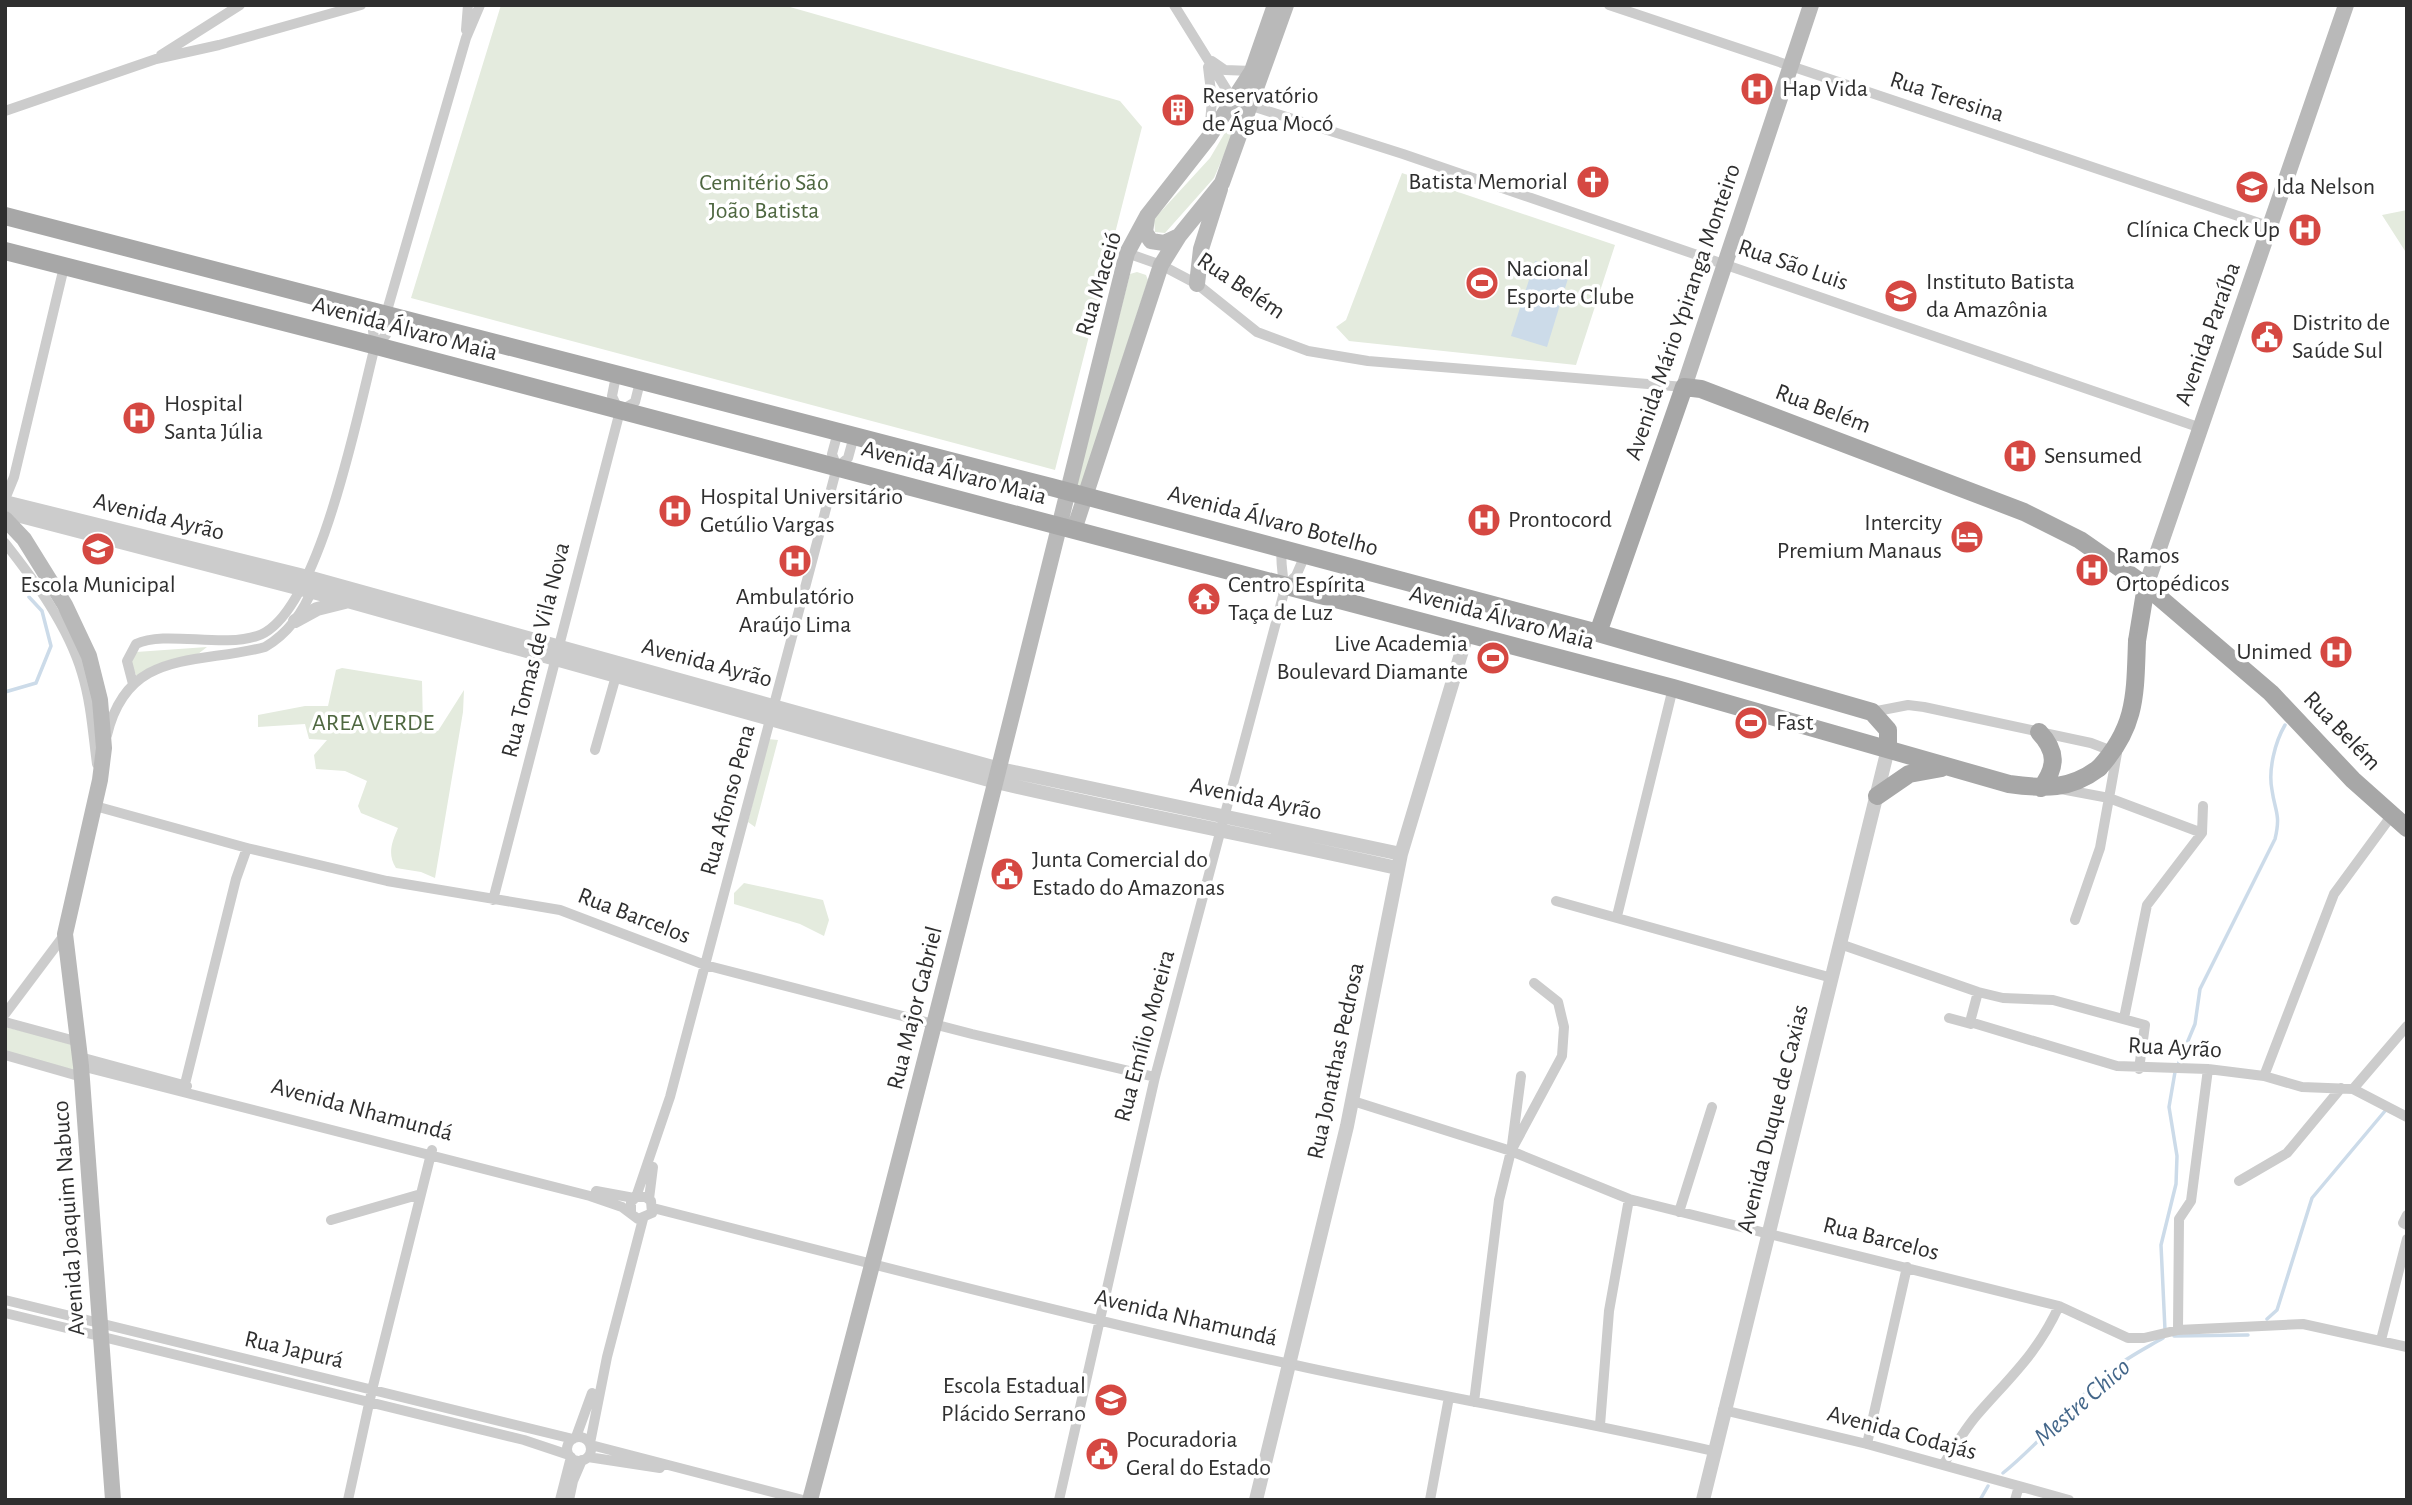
<svg xmlns="http://www.w3.org/2000/svg" width="2412" height="1505" font-family="'Alegreya Sans',sans-serif">
  <style>
    .green { fill: #e4ebde }
    .water { fill: #ccdbe9 }
    .lines { fill: none; stroke-linecap: round; stroke-linejoin: round }
    .stream { stroke: #ccdbe9; stroke-width: 3.5 }
    .minor { stroke: #ccc; stroke-width: 10 }
    .tertiary { stroke: #ccc; stroke-width: 14 }
    .secondary { stroke: #b9b9b9; stroke-width: 16 }
    .primary { stroke: #a7a7a7; stroke-width: 18 }
    .primary-bridge { stroke: #a7a7a7; stroke-width: 18 }
    .labels { text-anchor: middle; dominant-baseline: central; stroke-width: 7; stroke-linejoin: round; paint-order: stroke }
    .poi-label { font-size: 24px; fill: #2f2f2f; stroke: #fff; text-anchor: start }
    .street-label { font-size: 24px; fill: #2f2f2f; stroke: #fff }
    .park-label { font-size: 24px; fill: #4e6740; stroke: #fff }
    .water-label { font-size: 26px; font-style: italic; fill: #44678a; stroke: #fff }
  </style>
  <rect width="100%" height="100%" fill="#fff"/>
  <path class="green" d="M501,5H783L1120,101L1142,127L1055,470L411,298Z
    M1256,80L1214,178L1165,233L1155,232L1154,219L1210,158Z
    M1402,173L1615,245L1576,365L1349,341L1336,327L1346,320Z
    M2407,210V254L2382,215Z
    M1137,272L1146,275L1148,280L1080,489L1075,488L1130,274Z
    M207,647L198,654L137,677L131,663L136,652Z
    M342,668L422,681L423,727L438,731L464,690L463,712L435,878L421,872L396,868C387,854 392,842 398,828L361,813L358,806L367,781L345,771L316,769L314,755L327,740L309,739L305,724L258,727V715L305,706H328L336,670Z
    M768,739L778,740L755,827L748,822Z
    M744,883L823,900L829,920L824,936L800,924L734,904V893Z
    M5,1027L75,1044L78,1072L5,1054Z"/>
  <path class="water" d="M1535,261L1570,272L1547,347L1511,336Z"/>
  <g class="lines">
    <path class="stream" d="M5,692L36,683L51,646L42,611L29,597
      M2267,1319L2277,1310L2312,1198L2385,1111
      M2165,1330L2161,1245L2176,1184L2177,1156L2169,1107L2175,1072L2195,1024L2200,989L2275,839C2281,814 2275,812 2272,790C2268,770 2275,742 2285,725
      M2174,1336L2248,1335
      M2003,1473C2043,1441 2073,1400 2113,1369C2128,1357 2146,1348 2163,1338
      M1980,1500L1988,1486"/>
    <path class="minor" d="M1174,5L1233,100L1403,154L2201,428
      M1609,5L2271,227
      M466,30L468,5
      M161,55L240,5
      M1212,61L1225,70L1252,71
      M1208,67L1212,100L1209,134
      M5,111L156,59L219,45L361,5
      M1127,253L1161,265L1197,284L1257,332L1308,351L1368,361L1684,387
      M375,346L386,335V314L466,38L480,5
      M616,376L612,396L618,409
      M622,410L635,402L640,382
      M837,467L832,454L838,432
      M5,499L14,477L64,267
      M5,543C35,581 68,626 82,673C91,702 93,734 97,764
      M1285,586L1296,576L1305,555
      M133,684L127,661L136,644C165,630 221,648 257,636C319,617 359,407 375,346L373,331L386,314
      M1872,712L1908,705L1924,707L2091,743L2117,753L2109,798L2061,789
      M107,735C128,648 196,665 265,647C289,633 304,611 314,585
      M595,750L616,676
      M95,806L247,848L387,881L560,910L705,965L972,1034L1155,1077
      M493,900L620,411
      M1556,901L1832,978
      M1617,916L1673,688
      M2075,920L2100,848L2109,798L2202,833
      M1840,944L1978,992L2003,998L2053,1000L2145,1025L2139,1069
      M1978,992L1970,1022L2117,1066L2208,1069L2264,1076L2302,1087L2353,1089L2407,1117
      M5,1014L65,934
      M1949,1018L1971,1024
      M2124,1018L2147,905L2202,833L2203,806
      M5,1022L79,1042
      M5,1055L82,1077
      M80,1057L187,1086
      M81,1066L590,1196L622,1207L638,1219L652,1213L651,1201L646,1197H636L631,1202V1212
      M2264,1076L2334,894L2392,815
      M2353,1089L2407,1026
      M183,1092L236,879L247,848
      M1353,1101L1511,1151L1629,1199L2059,1306L2128,1338H2144L2178,1330L2303,1324L2407,1347
      M1512,1145L1521,1076
      M2239,1181L2287,1153L2341,1088
      M596,1191L634,1198
      M636,1197L670,1097L837,467L848,458L854,436
      M649,1199L653,1167
      M653,1208C865,1262 1077,1318 1290,1364C1431,1395 1573,1419 1713,1451
      M1679,1212L1712,1107
      M2407,1215L2403,1223L2407,1225
      M331,1220L421,1194
      M5,1300L573,1439
      M5,1313L524,1440L569,1455
      M2178,1330L2179,1219L2191,1201L2208,1069
      M2381,1340L2407,1239
      M1474,1402L1499,1200L1511,1151L1562,1056L1564,1027L1558,1002L1534,983
      M1723,1410L1867,1444L2069,1500
      M1600,1425L1609,1311L1629,1199
      M576,1437L592,1393
      M567 1449a12 12 0 1 1 24 0a12 12 0 1 1-24 0Z
      M590,1443L607,1357L643,1219
      M1867,1444L1907,1267
      M591,1445L803,1500
      M588,1457L660,1468
      M1943,1465C1954,1448 1964,1430 1977,1415C2011,1376 2037,1354 2059,1306
      M348,1500L372,1390L432,1150
      M560,1500L571,1457
      M569,1500L573,1481L582,1460
      M1059,1500L1155,1077L1283,596C1286,580 1279,565 1282,548
      M1430,1500L1449,1397
      M2015,1500L2019,1486"/>
    <path class="tertiary" d="M5,502L308,577L1000,769L1401,854
      M5,512L351,602L996,782C1130,813 1264,838 1397,868
      M295,621L317,609L345,602
      M1256,1500L1347,1126L1401,854L1467,634
      M1703,1500L1888,749"/>
    <path class="secondary" d="M1147,218L1145,232L1151,241L1164,243L1179,236
      M1197,284L1201,249L1220,189
      M1684,387L1811,5
      M5,519L24,539L65,605L89,656L100,700L104,748L100,780L65,934L81,1066L113,1500
      M1074,530L1161,265L1179,236L1222,183L1286,5
      M2146,586L2346,5
      M810,1500C921,1085 1024,669 1127,253L1147,216L1209,137L1252,71L1275,5"/>
    <path class="primary" d="M5,216L1051,487L1598,633L1872,712L1888,730V749
      M5,251L354,340L1673,688L2009,784C2044,789 2070,790 2099,768
      M1598,633L1684,387L1701,389L2024,512L2080,540L2146,586L2271,693L2353,780L2407,828
      M2137,641L2146,586
      M2039,732C2057,751 2057,767 2041,788
      M1877,796L1909,774L1942,768"/>
    <path class="primary-bridge" d="M2099,768C2137,726 2135,694 2137,641"/>
  </g>
  <defs>
    <symbol id="hospital-disc" viewBox="-11 -11 22 22"><circle r="9.5" fill="#d54842" stroke="#fff"/><path d="M-5-5h3v3.5h4V-5h3V5h-3V1.5h-4V5h-3Z" fill="#fff"/></symbol>
    <symbol id="building-disc" viewBox="-11 -11 22 22"><circle r="9.5" fill="#d54842" stroke="#fff"/><path d="M-4-6H4V6H1V3H-1V6H-4ZM-2.5-4.3h1.7v1.8h-1.7ZM.8-4.3h1.7v1.8H.8ZM-2.5-1h1.7V.8h-1.7ZM.8-1h1.7V.8H.8Z" fill="#fff"/></symbol>
    <symbol id="church-disc" viewBox="-11 -11 22 22"><circle r="9.5" fill="#d54842" stroke="#fff"/><path d="M-1.2-6h2.4v3.5h3.3v2.4h-3.3V6h-2.4V-.1h-3.3v-2.4h3.3Z" fill="#fff"/></symbol>
    <symbol id="school-disc" viewBox="-11 -11 22 22"><circle r="9.5" fill="#d54842" stroke="#fff"/><path d="M0-5L7-2L0 1L-7-2ZM-4 1L0 2.5L4 1V4Q0 6-4 4Z" fill="#fff"/></symbol>
    <symbol id="stadium-disc" viewBox="-11 -11 22 22"><circle r="9.5" fill="#d54842" stroke="#fff"/><path d="M0-5a6.5 5 0 1 0 0 10a6.5 5 0 1 0 0-10ZM-3.5-1.8h7v3.6h-7Z" fill="#fff"/></symbol>
    <symbol id="civic-disc" viewBox="-11 -11 22 22"><circle r="9.5" fill="#d54842" stroke="#fff"/><path d="M-.6-6.5H3V-4.5H.6V-3L4-1V1h2V6H-6V1h2V-1L-.6-3ZM-1.2 2.5V6h2.4V2.5Z" fill="#fff"/></symbol>
    <symbol id="hotel-disc" viewBox="-11 -11 22 22"><circle r="9.5" fill="#d54842" stroke="#fff"/><path d="M-6-4.5h1.5V1H6V5H4.5V3h-9V5H-6ZM-4 0a1.8 1.8 0 1 1 3.6 0ZM.5 0V-2.5h3Q6-2.5 6 0Z" fill="#fff"/></symbol>
    <symbol id="temple-disc" viewBox="-11 -11 22 22"><circle r="9.5" fill="#d54842" stroke="#fff"/><path d="M0-6L5-2H3V0L6.5 2.5H4V6H1.5V3h-3V6H-4V2.5H-6.5L-3 0V-2H-5Z" fill="#fff"/></symbol>
  </defs>
  <g fill-rule="evenodd">
    <use href="#hospital-disc" x="1738" y="70" width="38" height="38"/>
    <use href="#building-disc" x="1159" y="91" width="38" height="38"/>
    <use href="#church-disc" x="1574" y="163" width="38" height="38"/>
    <use href="#school-disc" x="2233" y="168" width="38" height="38"/>
    <use href="#hospital-disc" x="2286" y="211" width="38" height="38"/>
    <use href="#stadium-disc" x="1463" y="264" width="38" height="38"/>
    <use href="#school-disc" x="1882" y="277" width="38" height="38"/>
    <use href="#civic-disc" x="2248" y="318" width="38" height="38"/>
    <use href="#hospital-disc" x="120" y="399" width="38" height="38"/>
    <use href="#hospital-disc" x="2001" y="437" width="38" height="38"/>
    <use href="#hospital-disc" x="656" y="492" width="38" height="38"/>
    <use href="#hospital-disc" x="1465" y="501" width="38" height="38"/>
    <use href="#hotel-disc" x="1948" y="518" width="38" height="38"/>
    <use href="#school-disc" x="79" y="530" width="38" height="38"/>
    <use href="#hospital-disc" x="776" y="542" width="38" height="38"/>
    <use href="#hospital-disc" x="2073" y="551" width="38" height="38"/>
    <use href="#temple-disc" x="1185" y="580" width="38" height="38"/>
    <use href="#hospital-disc" x="2317" y="633" width="38" height="38"/>
    <use href="#stadium-disc" x="1474" y="639" width="38" height="38"/>
    <use href="#stadium-disc" x="1732" y="704" width="38" height="38"/>
    <use href="#civic-disc" x="988" y="855" width="38" height="38"/>
    <use href="#school-disc" x="1092" y="1381" width="38" height="38"/>
    <use href="#civic-disc" x="1083" y="1435" width="38" height="38"/>
  </g>
  <g class="labels">
    <g class="poi-label">
      <text x="1782" y="89">Hap Vida</text>
      <text x="1202" y="96">Reservatório<tspan x="1202" dy="28">de Água Mocó</tspan></text>
      <text x="1568" y="182" text-anchor="end">Batista Memorial</text>
      <text x="2276" y="187">Ida Nelson</text>
      <text x="2280" y="230" text-anchor="end">Clínica Check Up</text>
      <text x="1506" y="269">Nacional<tspan x="1506" dy="28">Esporte Clube</tspan></text>
      <text x="1926" y="282">Instituto Batista<tspan x="1926" dy="28">da Amazônia</tspan></text>
      <text x="2292" y="323">Distrito de<tspan x="2292" dy="28">Saúde Sul</tspan></text>
      <text x="164" y="404">Hospital<tspan x="164" dy="28">Santa Júlia</tspan></text>
      <text x="2044" y="456">Sensumed</text>
      <text x="700" y="497">Hospital Universitário<tspan x="700" dy="28">Getúlio Vargas</tspan></text>
      <text x="1508" y="520">Prontocord</text>
      <text x="1942" y="523" text-anchor="end">Intercity<tspan x="1942" dy="28">Premium Manaus</tspan></text>
      <text x="2116" y="556">Ramos<tspan x="2116" dy="28">Ortopédicos</tspan></text>
      <text x="98" y="585" text-anchor="middle">Escola Municipal</text>
      <text x="1228" y="585">Centro Espírita<tspan x="1228" dy="28">Taça de Luz</tspan></text>
      <text x="795" y="597" text-anchor="middle">Ambulatório<tspan x="795" dy="28">Araújo Lima</tspan></text>
      <text x="1468" y="644" text-anchor="end">Live Academia<tspan x="1468" dy="28">Boulevard Diamante</tspan></text>
      <text x="2312" y="652" text-anchor="end">Unimed</text>
      <text x="1776" y="723">Fast</text>
      <text x="1032" y="860">Junta Comercial do<tspan x="1032" dy="28">Estado do Amazonas</tspan></text>
      <text x="1086" y="1386" text-anchor="end">Escola Estadual<tspan x="1086" dy="28">Plácido Serrano</tspan></text>
      <text x="1126" y="1440">Pocuradoria<tspan x="1126" dy="28">Geral do Estado</tspan></text>
    </g>
    <g class="street-label">
      <text transform="translate(1947 97) rotate(18)">Rua Teresina</text>
      <text transform="translate(1793 265) rotate(19)">Rua São Luis</text>
      <text transform="translate(1099 284) rotate(-73)">Rua Maceió</text>
      <text transform="translate(1241 286) rotate(34)">Rua Belém</text>
      <text transform="translate(1683 312) rotate(-71)">Avenida Mário Ypiranga Monteiro</text>
      <text transform="translate(405 329) rotate(15)">Avenida Álvaro Maia</text>
      <text transform="translate(2208 334) rotate(-70)">Avenida Paraíba</text>
      <text transform="translate(1823 409) rotate(21)">Rua Belém</text>
      <text transform="translate(954 473) rotate(15)">Avenida Álvaro Maia</text>
      <text transform="translate(159 517) rotate(14)">Avenida Ayrão</text>
      <text transform="translate(1273 521) rotate(15)">Avenida Álvaro Botelho</text>
      <text transform="translate(1502 618) rotate(15)">Avenida Álvaro Maia</text>
      <text transform="translate(536 650) rotate(-76)">Rua Tomas de Vila Nova</text>
      <text transform="translate(707 663) rotate(15)">Avenida Ayrão</text>
      <text transform="translate(2342 731) rotate(46)">Rua Belém</text>
      <text transform="translate(1256 799) rotate(12)">Avenida Ayrão</text>
      <text transform="translate(728 800) rotate(-75)">Rua Afonso Pena</text>
      <text transform="translate(634 916) rotate(21)">Rua Barcelos</text>
      <text transform="translate(915 1008) rotate(-76)">Rua Major Gabriel</text>
      <text transform="translate(1145 1036) rotate(-75)">Rua Emílio Moreira</text>
      <text transform="translate(2175 1048) rotate(3)">Rua Ayrão</text>
      <text transform="translate(1336 1061) rotate(-78)">Rua Jonathas Pedrosa</text>
      <text transform="translate(362 1110) rotate(15)">Avenida Nhamundá</text>
      <text transform="translate(1773 1119) rotate(-76)">Avenida Duque de Caxias</text>
      <text transform="translate(69 1218) rotate(-94)">Avenida Joaquim Nabuco</text>
      <text transform="translate(1881 1239) rotate(14)">Rua Barcelos</text>
      <text transform="translate(1186 1318) rotate(13)">Avenida Nhamundá</text>
      <text transform="translate(294 1350) rotate(13)">Rua Japurá</text>
      <text transform="translate(1902 1433) rotate(15)">Avenida Codajás</text>
    </g>
    <g class="park-label">
      <text x="764" y="183">Cemitério São<tspan x="764" dy="28">João Batista</tspan></text>
      <text x="373" y="723">AREA VERDE</text>
    </g>
    <g class="water-label">
      <text transform="translate(2082 1402) rotate(-41)">Mestre Chico</text>
    </g>
  </g>
  <rect width="2412" height="1505" fill="none" stroke="#2f2f2f" stroke-width="14"/>
</svg>
